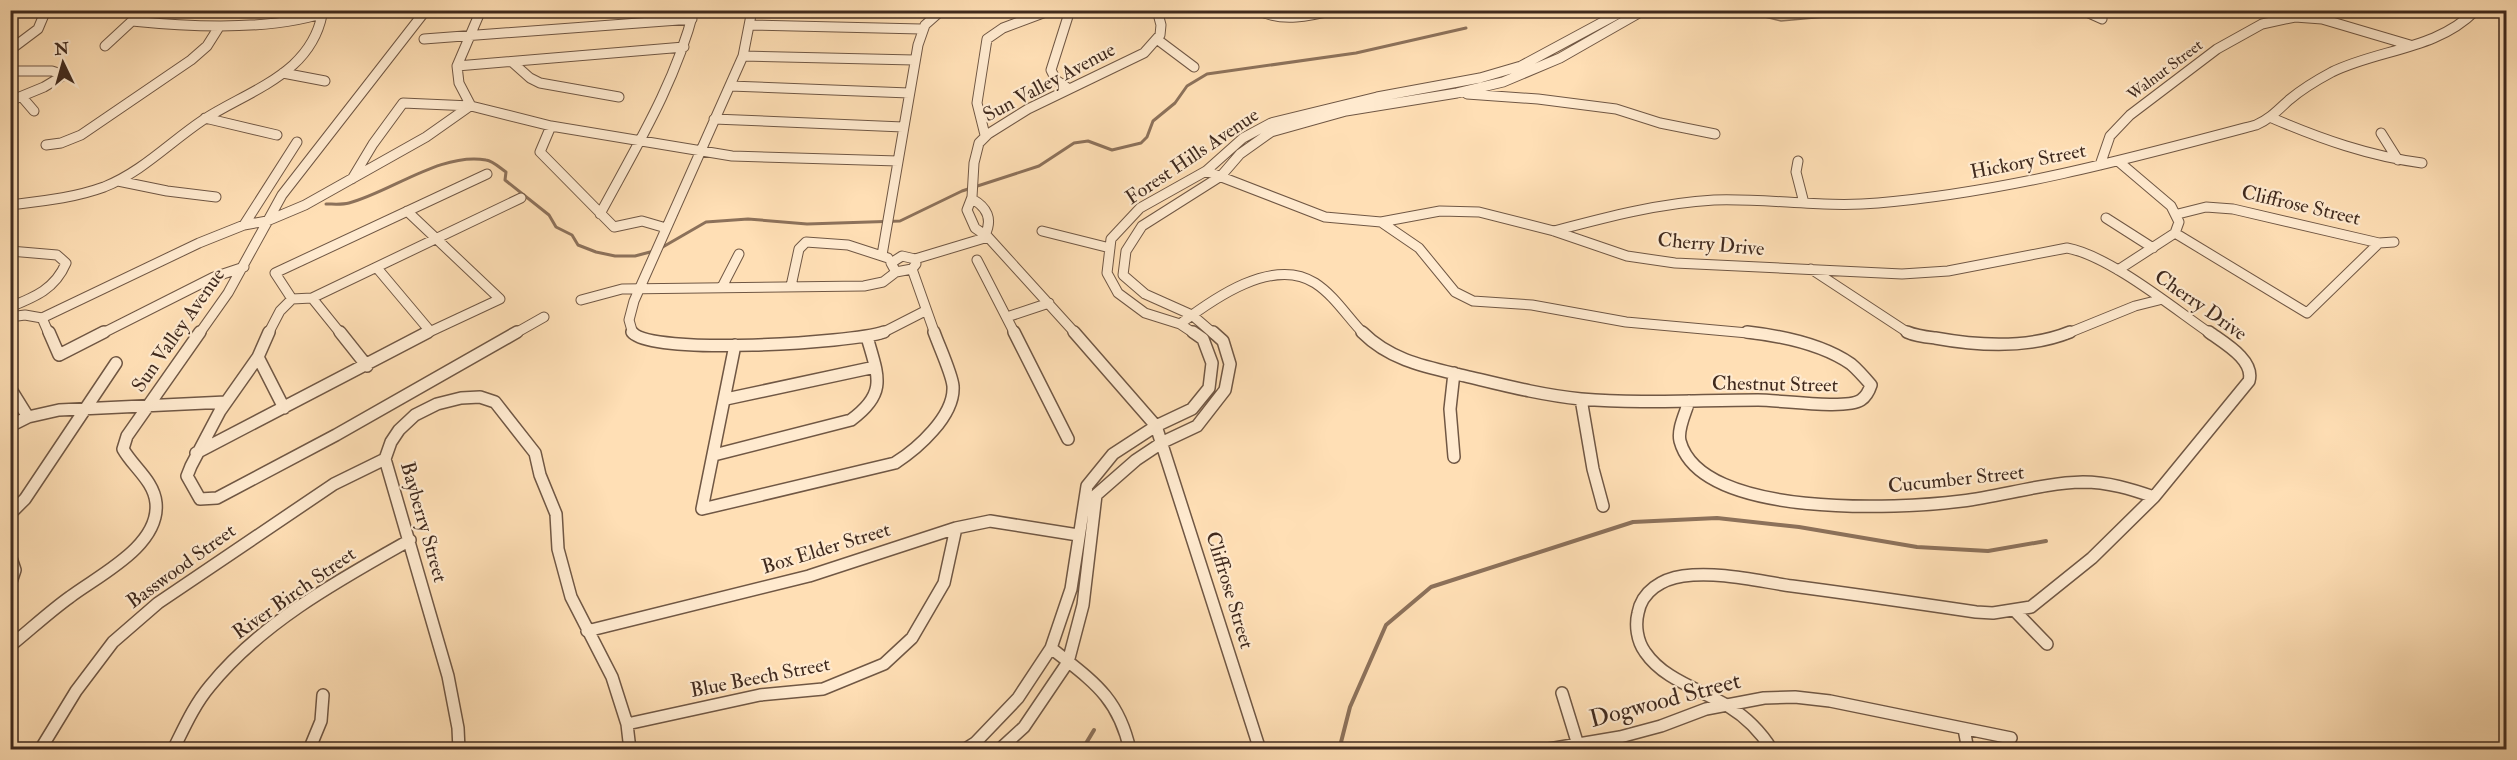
<svg xmlns="http://www.w3.org/2000/svg" width="2517" height="760" font-family="'IM FELL Double Pica',serif">
  <style>
    .green { fill: #dfc09b; stroke: #90755c; stroke-width: 1.5 }
    .lines { fill: none; stroke-linecap: round; stroke-linejoin: round }
    .stream-far1 { stroke: #8c715a; stroke-width: 3 }
    .stream { stroke: #8c715a; stroke-width: 4 }
    .minor-far1-casing { stroke: #705744; stroke-width: 11 }
    .minor-casing { stroke: #705744; stroke-width: 14 }
    .minor-far1 { stroke: #ffeacf; stroke-width: 9 }
    .minor { stroke: #ffeacf; stroke-width: 11 }
    .labels { text-anchor: middle; dominant-baseline: central; stroke-width: 4.5; stroke-linejoin: round; paint-order: stroke }
    .far-street-label { font-size: 16px; fill: #402a1e; stroke: #ffeacf }
    .street-label { font-size: 20px; fill: #402a1e; stroke: #ffeacf }
    .near-street-label { font-size: 24px; fill: #402a1e; stroke: #ffeacf }
  </style>
  <rect width="100%" height="100%" fill="#ffdfb5"/>
  <filter id="stains"><feTurbulence type="fractalNoise" baseFrequency=".00333" numOctaves="4"/><feColorMatrix values="0 0 0 0 .2 0 0 0 0 .09 0 0 0 0 .02 0 0 0 .5 -.17"/></filter>
  <radialGradient id="worn" r=".72"><stop offset=".6" stop-color="#630" stop-opacity="0"/><stop offset="1" stop-color="#630" stop-opacity=".3"/></radialGradient>
  <path class="green" d="M1740,11H1857L1825,17L1781,21Z"/>
  <g class="lines">
    <path class="stream-far1" d="M326,204C333,204 342,205 349,203C391,192 441,152 486,160C493,161 500,168 506,172L505,180L549,215L556,227L572,235L578,245L596,252L615,256H635L654,251
      M661,248L706,222L748,219L807,224L900,221L962,191L1039,166L1074,143L1088,141L1112,150L1141,143L1147,137L1153,121L1175,103L1187,86L1207,74L1356,53L1466,28"/>
    <path class="stream" d="M1082,750L1094,730
      M1339,750L1350,707L1386,625L1431,587L1633,522L1717,518L1799,527L1917,547L1988,551L2046,541"/>
    <defs>
      <path id="minor-far1" d="M1258,10C1281,23 1311,16 1335,10
        M2082,10L2102,19
        M132,21C191,27 276,32 332,10
        M750,25L921,29
        M424,39L692,19
        M1158,40L1194,67
        M105,46L132,21L137,10
        M10,50L38,29L46,10
        M743,56L914,60
        M512,62L530,78L540,83L619,97
        M457,66L684,47
        M10,71H52L64,75
        M283,73L325,81
        M730,86L909,93
        M1069,89L1056,80L1051,70L1070,10
        M1467,94L1538,99L1616,109L1660,123L1715,134
        M22,97L34,111
        M10,101L44,87L64,75
        M471,106L459,83L457,66L481,10
        M205,118L277,135
        M2272,118C2321,139 2369,156 2422,163
        M714,119L903,127
        M551,126L540,152L614,227L642,221L666,228
        M2381,133L2398,160
        M985,135L977,103L987,39L1003,28L1051,10
        M46,145L61,143L81,135L191,60L207,46L219,27
        M1798,161L1796,172L1804,203
        M2118,161L2171,206L2179,222L2175,233L2118,270
        M2100,165L2110,136L2130,115L2217,49L2262,24L2295,17L2322,19L2410,45
        M1206,171L1325,217L1381,222L1440,211L1479,212L1554,231L1627,256L1675,263L1902,274L1948,271L2067,248C2110,256 2173,308 2211,334
        M352,179L373,144L403,103L471,106L551,126L732,156L898,161
        M118,181L167,191L216,197
        M972,199C987,207 993,219 985,235
        M10,205C42,201 74,198 104,187C142,172 170,142 203,120C232,101 266,89 293,65C307,52 318,35 322,15
        M407,211L500,299L425,334
        M600,214C636,147 675,84 694,10
        M2178,214L2206,207L2233,209L2379,243L2394,242
        M2106,218L2153,248
        M1381,222L1419,248L1455,292L1473,301L1532,305L1626,322L1759,334
        M244,225L297,142
        M1042,231L1110,248
        M1554,231C1607,217 1660,203 1714,200C1769,198 1823,208 1878,203C2007,192 2132,158 2256,125C2270,119 2278,110 2289,100C2302,89 2317,80 2332,72C2379,49 2436,50 2475,11
        M2175,233L2307,313L2379,243
        M10,251L57,255L66,263C55,289 35,297 10,307
        M882,255L918,45L925,25L942,10
        M902,256L915,259L916,264L912,269L896,272L891,263Z
        M915,259L988,237
        M977,260L1015,334
        M377,268L430,331
        M912,269L935,334
        M1811,269L1910,334
        M791,286L799,249L806,242L848,245L888,258
        M722,287L739,254
        M312,298L521,198
        M581,300L622,289L864,286L883,282L896,272
        M10,317L25,315L42,318
        M1007,317L1049,303
        M42,318L199,243L244,225L267,221L305,205L426,137L470,106
        M42,318L49,334
        M1180,324C1213,299 1273,256 1315,283C1335,296 1348,318 1364,334
        M101,334L214,277L244,267
        M199,334L228,293L282,195L426,10
        M268,334L280,311L292,299
        M341,334L312,298L292,299L275,273L487,174
        M514,334L544,317
        M633,334L629,320L634,301L743,56L752,10
        M880,334L925,311
        M1076,334L988,237L975,228L967,210L972,197L974,163L979,143L988,134L1028,109L1144,53L1160,35L1161,25L1157,10
        M1195,334L1180,324L1145,313L1118,293L1107,273L1111,239L1140,208L1206,171L1243,138L1271,123L1377,97L1480,78L1521,66L1625,10
        M1214,334L1192,315L1145,294L1123,275L1126,251L1142,226L1221,176L1240,154L1271,132L1346,111L1457,93L1503,82L1560,58L1644,10
        M2066,334L2135,306L2159,300"/>
      <path id="minor" d="M49,332L59,355L104,332
        M269,332L258,357L220,411L191,466L187,476L200,499L217,498L336,435L517,332
        M340,332L367,366
        M632,332C650,356 852,343 884,332
        M1014,332L1068,439
        M1074,332L1156,426L1260,750
        M1362,332C1391,361 1427,367 1465,376C1503,385 1541,395 1581,399C1639,404 1699,400 1758,400C1780,400 1846,410 1861,400C1867,396 1869,391 1871,385C1865,378 1858,370 1851,364C1822,344 1782,336 1747,332
        M1907,332C1916,336 1926,337 1935,338C1979,346 2028,349 2070,332
        M735,345L702,509L895,463C917,449 955,416 953,386C952,374 939,346 934,332
        M258,357L284,408
        M1454,373L1450,409L1454,457
        M10,388L28,417
        M726,399L875,367
        M1581,399L1593,469L1603,506
        M1689,401C1686,412 1677,429 1680,441C1701,519 1899,509 1962,501C2003,496 2042,483 2083,482C2108,482 2131,489 2154,497
        M10,426L28,417L59,410L226,402
        M196,453L428,332
        M714,455L851,420C888,393 878,376 867,337
        M10,514L25,499L116,363
        M10,555L15,570L10,585
        M2015,611L2047,644
        M587,631L809,576L956,528L990,521L1078,535
        M10,646C30,630 49,612 70,597C99,575 160,546 156,503C154,481 133,467 123,449L127,436L200,332
        M1051,648C1092,681 1118,696 1130,750
        M1562,693L1578,745
        M627,724L760,695L823,689L884,664L912,638L944,583L956,528
        M1964,729L1968,750
        M1471,749L1491,750
        M40,750L76,691L113,642L158,603L334,484L385,459
        M173,750C184,728 194,705 210,686C262,622 339,580 410,540
        M309,750L321,721L323,695
        M459,750L458,728L448,676L385,459L391,442L399,430L415,415L437,404L461,398L480,397L495,402L535,453L540,475L556,514L558,549L571,597L612,677L627,724L630,750
        M964,750L975,743L1018,698L1051,648L1071,589L1087,486L1113,454L1156,426L1192,409L1209,388L1212,363L1203,339L1193,332
        M999,750L1024,727L1068,662L1083,605L1096,495L1136,460L1163,442L1197,426L1225,390L1230,364L1223,341L1213,332
        M1543,750L1620,737L1661,726L1706,709L1764,698L1795,697L1830,701L2011,738
        M1772,750C1761,732 1746,717 1728,706C1700,689 1664,680 1645,652C1637,641 1635,625 1638,613C1642,591 1662,579 1683,576C1718,571 1757,581 1792,586C1853,594 1915,603 1976,612L1993,613L2031,607L2092,558L2154,497L2249,381C2255,360 2224,343 2209,332"/>
    </defs>
    <use href="#minor-far1" class="minor-far1-casing"/>
    <use href="#minor" class="minor-casing"/>
    <use href="#minor-far1" class="minor-far1"/>
    <use href="#minor" class="minor"/>
  </g>
  <g class="labels">
    <g class="far-street-label">
      <text transform="translate(2165 70) rotate(-37)">Walnut Street</text>
    </g>
    <g class="street-label">
      <text transform="translate(1049 82) rotate(-28)">Sun Valley Avenue</text>
      <text transform="translate(1192 156) rotate(-34)">Forest Hills Avenue</text>
      <text transform="translate(2028 161) rotate(-11)">Hickory Street</text>
      <text transform="translate(2301 205) rotate(13)">Cliffrose Street</text>
      <text transform="translate(1711 244) rotate(5)">Cherry Drive</text>
      <text transform="translate(2201 305) rotate(35)">Cherry Drive</text>
      <text transform="translate(178 330) rotate(-55)">Sun Valley Avenue</text>
      <text transform="translate(1775 384) rotate(1)">Chestnut Street</text>
      <text transform="translate(1956 479) rotate(-6)">Cucumber Street</text>
      <text transform="translate(424 522) rotate(74)">Bayberry Street</text>
      <text transform="translate(826 548) rotate(-17)">Box Elder Street</text>
      <text transform="translate(181 566) rotate(-36)">Basswood Street</text>
      <text transform="translate(1230 590) rotate(73)">Cliffrose Street</text>
      <text transform="translate(294 593) rotate(-35)">River Birch Street</text>
      <text transform="translate(760 677) rotate(-11)">Blue Beech Street</text>
    </g>
    <g class="near-street-label">
      <text transform="translate(1665 700) rotate(-15)">Dogwood Street</text>
    </g>
  </g>
  <rect width="2517" height="760" fill="none" stroke="#ffdfb5" stroke-width="36"/>
  <rect x="12" y="12" width="2493" height="736" fill="none" stroke="#402a1e" stroke-width="3"/>
  <rect x="18" y="18" width="2481" height="724" fill="none" stroke="#402a1e" stroke-width="1.5"/>
  <g transform="translate(63 63) rotate(355)" stroke="#ffeacf" stroke-width="4.5" paint-order="stroke">
  <path d="M0-4.5L10 22L0 15L-10 22Z" fill="#402a1e"/>
  <text y="-9" font-size="16" font-weight="bold" text-anchor="middle" fill="#402a1e">N</text>
  </g>
  <rect width="100%" height="100%" filter="url(#stains)"/>
  <rect width="100%" height="100%" fill="url(#worn)"/>
</svg>
